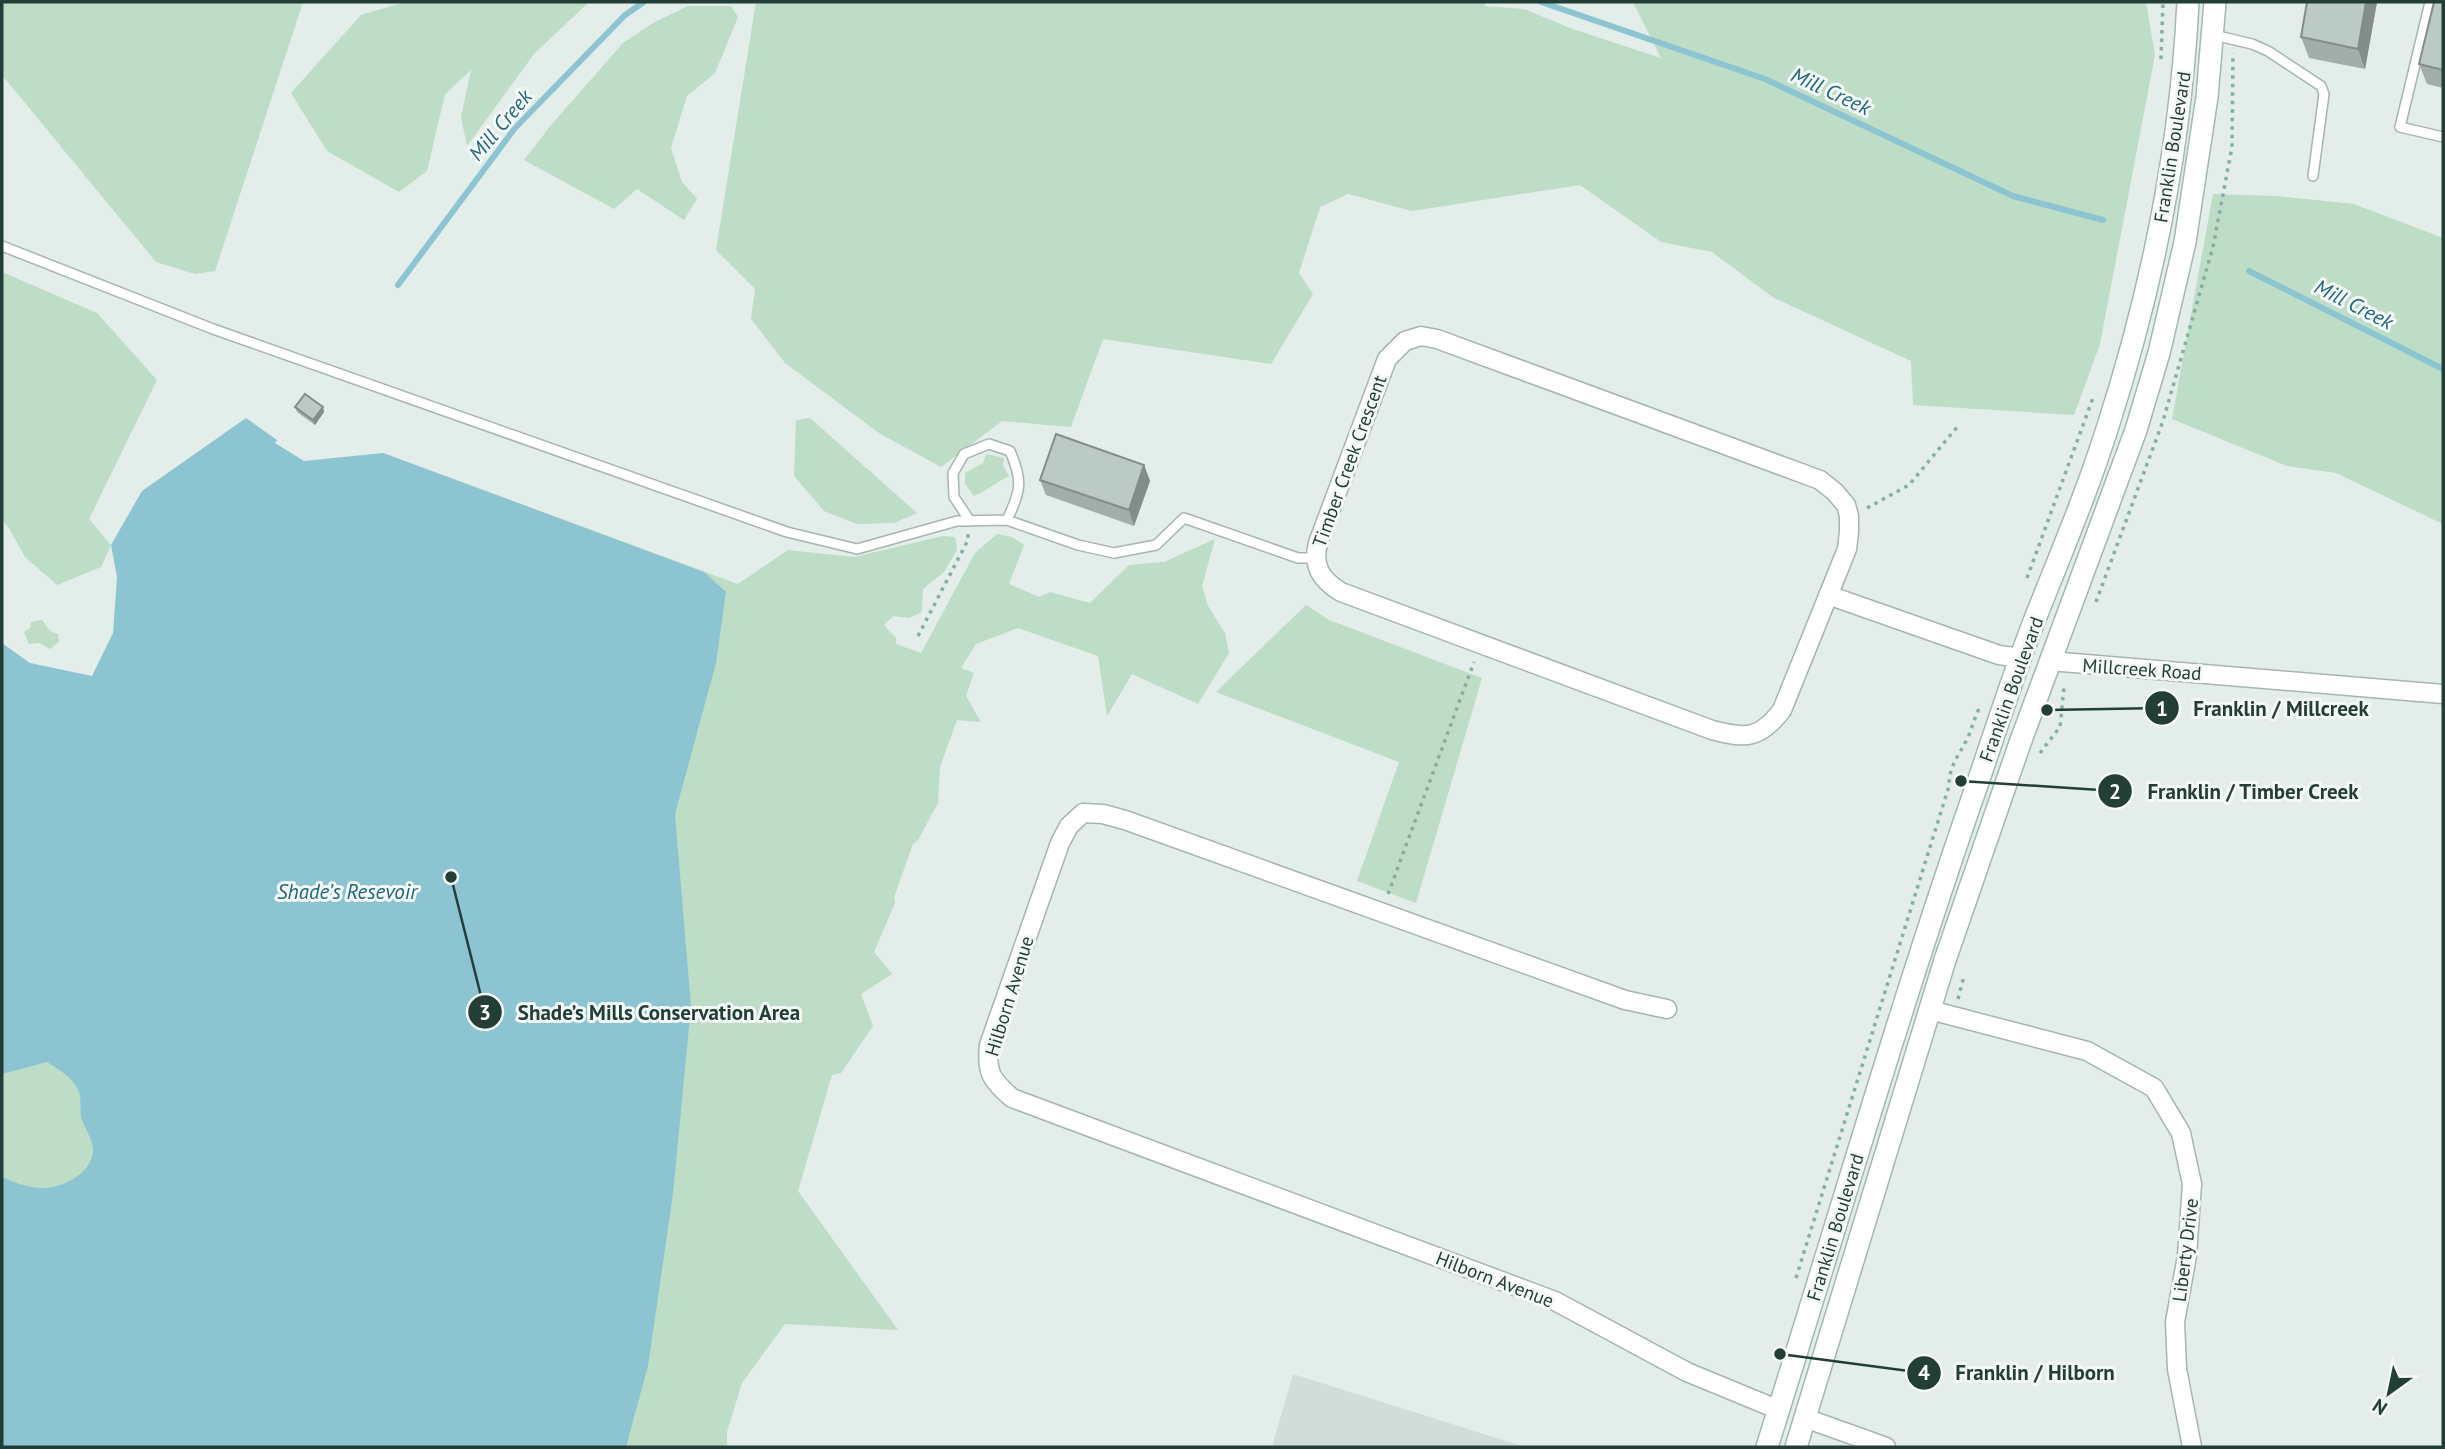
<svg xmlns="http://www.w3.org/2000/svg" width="2445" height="1449" font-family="'PT Sans',sans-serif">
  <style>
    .built { fill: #d1ddd8 }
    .green { fill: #bdddc6 }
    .water { fill: #8cc5d1 }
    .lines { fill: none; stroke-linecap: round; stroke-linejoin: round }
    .stream { stroke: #8cc5d1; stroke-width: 6 }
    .service-casing { stroke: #a6b5b0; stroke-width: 12 }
    .minor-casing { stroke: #a6b5b0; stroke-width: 21 }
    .secondary-casing { stroke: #a2b8b1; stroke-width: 24 }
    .path { stroke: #84b0a3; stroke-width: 3.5; stroke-dasharray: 3.5 5; stroke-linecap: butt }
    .service { stroke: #fff; stroke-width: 9 }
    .minor { stroke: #fff; stroke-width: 18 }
    .secondary { stroke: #fff; stroke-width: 21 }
    .wall { fill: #a1aea9 }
    .shaded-wall { fill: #838d8a }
    .building { fill: #bbcac5; stroke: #838d8a; stroke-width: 2 }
    .labels { text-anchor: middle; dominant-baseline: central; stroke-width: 6; stroke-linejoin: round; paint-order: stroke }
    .street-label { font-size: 19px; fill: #233e37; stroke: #f4f9f7 }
    .water-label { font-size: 21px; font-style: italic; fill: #1e6879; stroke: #f4f9f7 }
    .leader { fill: none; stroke: #233e37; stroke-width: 2.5 }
    .callout-dot { fill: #233e37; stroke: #f4f9f7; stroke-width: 2.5 }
    .mark-label { font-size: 21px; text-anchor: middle; font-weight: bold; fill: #fff }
    .callout-label { font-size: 21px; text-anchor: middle; font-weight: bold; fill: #233e37; stroke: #f4f9f7; stroke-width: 6; stroke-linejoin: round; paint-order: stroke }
  </style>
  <rect width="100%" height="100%" fill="#e3ede9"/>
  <path class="built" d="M1293,1374L1525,1447H1272Z"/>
  <path class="green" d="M2,2H303L215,271L195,274L156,262L2,75Z
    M405,2H589L534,54L467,146L461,117L471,70L445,94L427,171L399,192L327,151L291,93L361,15Z
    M756,2H1485V6L1524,9L1570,28L1661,58L1634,4L1635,2H2146L2155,55L2100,344L2074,415L1913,405L1911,361L1774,298L1712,252L1661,242L1580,185L1412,211L1348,194L1320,207L1299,273L1313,294L1271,364L1103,339L1071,427L1002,421L941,467L879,433L785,363L751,319L755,289L716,250Z
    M688,6H731L738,17L715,73L687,96L671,148L682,182L697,199L684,220L637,189L614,209L524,160L552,124L623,43L653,23Z
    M2213,194L2276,196L2354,204L2443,238V524L2336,473L2287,466L2172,419Z
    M2,272L97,313L157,380L89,519L111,545L101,567L57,585L25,557L9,528L2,520Z
    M810,418L917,513L894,523L857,524L824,511L794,476L796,420Z
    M383,453L738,584L788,550L854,557L943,536L955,537L957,550L944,572L923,589L922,612L909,618L893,616L884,625L896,638V644L921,653L975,553L997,534L1012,537L1024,545L1009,584L1039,597L1050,592L1090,603L1129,565L1164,562L1215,539L1202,586L1208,606L1225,633L1229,653L1198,704L1132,674L1107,716L1098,656L1018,628L976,644L961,668L974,673L966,696L981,722L957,720L940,767L938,803L918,840L913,844L894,897L895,903L874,952L892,974L861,994L873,1026L841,1073L832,1075L798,1191L898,1330L785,1324L742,1383L727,1432V1447H2V699L41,720Z
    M986,454L1004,458L1003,465L1009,476C996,482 987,491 974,496L965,484V473L983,463Z
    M1306,605L1329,620L1482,678L1416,903L1357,881L1399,762L1216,692Z
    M42,620L50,631L58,634L59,642L50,649L40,643L29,644L24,632L30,628L31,622Z"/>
  <path class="water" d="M246,418L277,440L275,443L304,461L383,453L704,572L726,592L716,663L675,814L691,1006L673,1194L648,1366L626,1447H2V1177C15,1183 29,1188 43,1188C63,1189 95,1171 93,1148C92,1138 84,1127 81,1117C80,1110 81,1103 80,1096C77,1080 60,1070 47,1062L2,1074V643L30,663L92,676L113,633L117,577L111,545L142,491Z"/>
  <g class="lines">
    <path class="stream" d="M1541,2L1765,79L2013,196L2103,220
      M2249,271L2443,369
      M398,285L515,128L625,15L644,2"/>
    <defs>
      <path id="service" d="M2430,2L2400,127L2443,137
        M2214,35L2252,44L2268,51L2321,86L2324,94L2313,176
        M2,246L213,329L787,532L857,549L957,521L1007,520L1078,545L1114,553L1156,545L1184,518L1298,558H1314
        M970,521L954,497L953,473L964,454L989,444L1010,451C1023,481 1021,491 1007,520"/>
      <path id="minor" d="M1421,336L1437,339L1801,473L1820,480L1835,492L1846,505L1849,516V532L1847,549L1782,710C1760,739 1746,739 1712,730L1341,592C1321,580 1312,566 1318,543L1387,359L1405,341Z
        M1828,595L1999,655L2021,658
        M2050,661L2443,694
        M1667,1009L1625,1000L1125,820L1103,814L1083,813L1069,826L1060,843L989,1045C986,1072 991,1080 1012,1098L1555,1301L1687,1372L1779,1410
        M1930,1010L2087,1051L2154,1088L2181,1133L2192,1184L2187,1256L2175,1322L2177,1369L2192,1447
        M1805,1418L1886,1447"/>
      <path id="secondary" d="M1767,1447C1837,1225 1901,1002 1978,782C1996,729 2013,676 2033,624C2059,558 2087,493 2108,426C2152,289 2181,145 2188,2
        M1796,1447L1945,960L2020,743L2136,430L2159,353L2185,242L2207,97L2215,2"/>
    </defs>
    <use href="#service" class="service-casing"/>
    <use href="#minor" class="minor-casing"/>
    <use href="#secondary" class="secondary-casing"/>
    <path class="path" d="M2161,59L2163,2
      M1867,508L1909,485L1958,426
      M2027,578L2094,395
      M2096,602L2163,421L2213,247L2232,147L2233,53
      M918,636L968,540V534
      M2040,753L2060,727L2064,687
      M1388,894L1474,662
      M1958,999L1964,976
      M1796,1278L1949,786C1949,765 1959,756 1967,739C1972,729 1974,718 1980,707"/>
    <use href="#service" class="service"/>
    <use href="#minor" class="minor"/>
    <use href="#secondary" class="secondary"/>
  </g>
  <path class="wall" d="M2307,2H2377L2365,69L2309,58L2301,37Z
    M2443,2V88L2427,84L2419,64Z
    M295,407H323L324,412L315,425L297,412Z
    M1144,465L1150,481L1134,526L1046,495L1040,480Z"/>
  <path class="shaded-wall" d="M2366,2H2377L2365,69L2358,49Z
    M323,407L324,412L315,425L313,420Z
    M1144,465L1150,481L1134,526L1129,510Z"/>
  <path class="building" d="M2307,2H2366L2358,49L2301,37Z
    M2434,2H2443V70L2419,64Z
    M305,394L323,407L313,420L295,407Z
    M1056,434L1144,465L1129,510L1040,480Z"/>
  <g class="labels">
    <g class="street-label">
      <text transform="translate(2172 147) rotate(-81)">Franklin Boulevard</text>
      <text transform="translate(1349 461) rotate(-70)">Timber Creek Crescent</text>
      <text transform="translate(2142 669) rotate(4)">Millcreek Road</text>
      <text transform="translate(2011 689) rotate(-70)">Franklin Boulevard</text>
      <text transform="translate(1009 996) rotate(-73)">Hilborn Avenue</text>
      <text transform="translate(1835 1227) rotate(-73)">Franklin Boulevard</text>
      <text transform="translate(2185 1250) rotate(-83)">Liberty Drive</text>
      <text transform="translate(1495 1279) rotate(21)">Hilborn Avenue</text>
    </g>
    <g class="water-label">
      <text transform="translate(1831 91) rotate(25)">Mill Creek</text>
      <text transform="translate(500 125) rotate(-50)">Mill Creek</text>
      <text transform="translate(2354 304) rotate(27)">Mill Creek</text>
      <text x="347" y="891">Shade’s Resevoir</text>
    </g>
  </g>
  <path class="leader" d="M2047 710L2162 708M1961 781L2115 791M451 877L485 1012M1780 1354L1924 1373"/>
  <g class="callout-dot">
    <circle cx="2047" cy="710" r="7"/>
    <circle cx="1961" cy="781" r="7"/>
    <circle cx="451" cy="877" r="7"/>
    <circle cx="1780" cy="1354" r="7"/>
    <circle cx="2162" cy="708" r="18"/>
    <circle cx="2115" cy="791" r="18"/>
    <circle cx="485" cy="1012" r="18"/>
    <circle cx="1924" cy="1373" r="18"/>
  </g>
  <g class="mark-label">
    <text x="2162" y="716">1</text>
    <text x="2115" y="799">2</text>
    <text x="485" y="1020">3</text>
    <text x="1924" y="1380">4</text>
  </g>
  <g class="callout-label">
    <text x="2281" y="716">Franklin / Millcreek</text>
    <text x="2253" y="799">Franklin / Timber Creek</text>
    <text x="659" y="1020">Shade’s Mills Conservation Area</text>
    <text x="2035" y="1380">Franklin / Hilborn</text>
  </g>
  <rect width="2445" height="1449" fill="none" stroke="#233e37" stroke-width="7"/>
  <g transform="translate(2389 1393) rotate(213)" stroke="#f4f9f7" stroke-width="5" paint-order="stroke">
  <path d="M0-5L12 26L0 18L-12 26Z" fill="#233e37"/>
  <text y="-10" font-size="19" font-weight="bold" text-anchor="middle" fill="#233e37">N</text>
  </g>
</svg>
